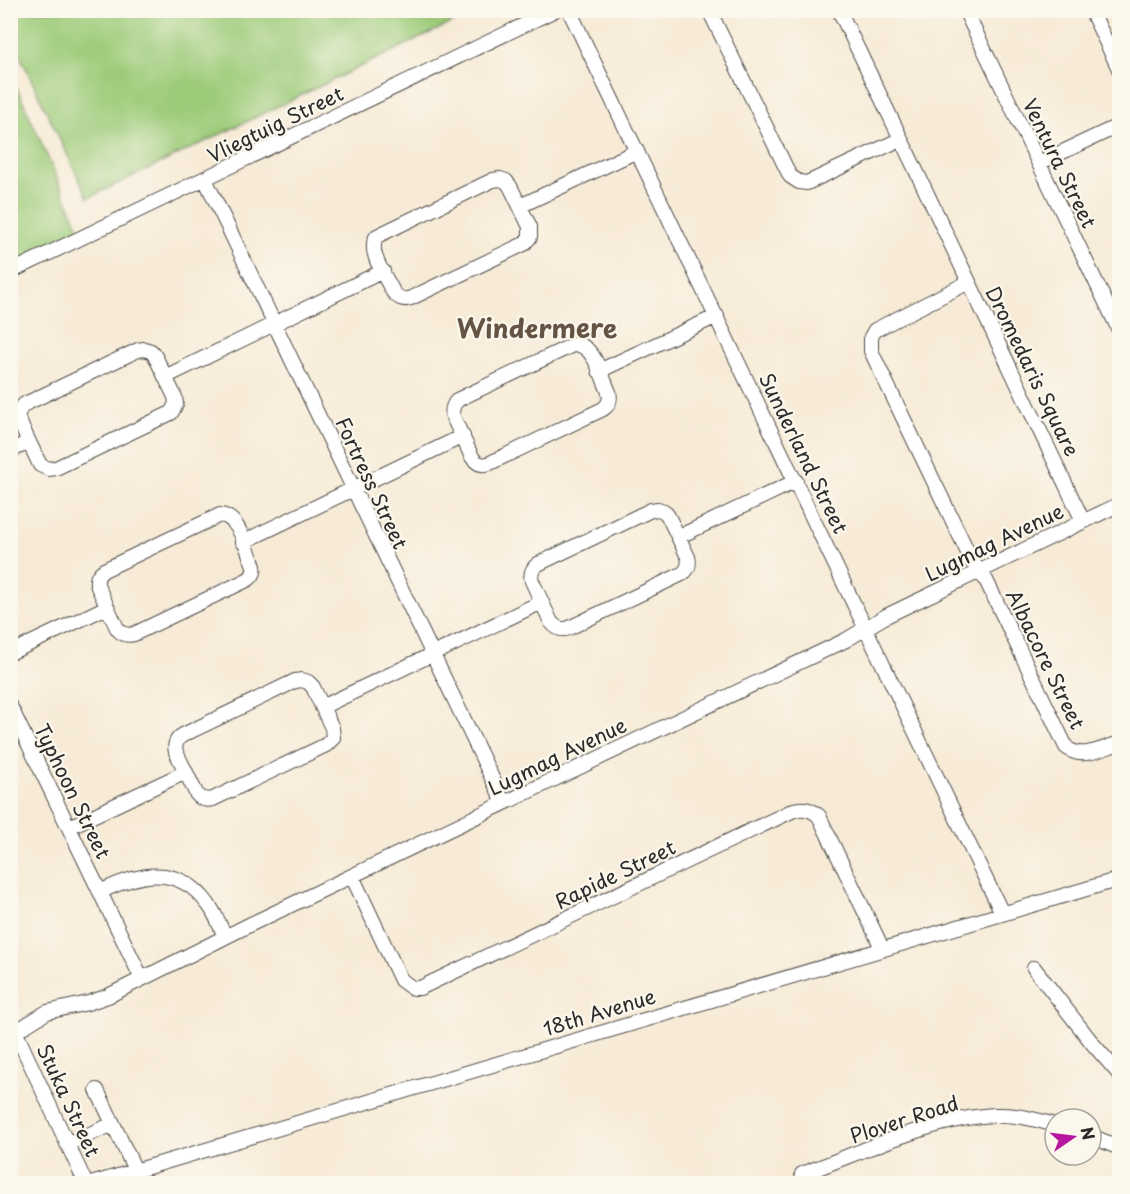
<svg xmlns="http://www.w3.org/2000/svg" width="1130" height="1194" font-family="'Playpen Sans',sans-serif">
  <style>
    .green { fill: #9dcb79; stroke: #647b52; stroke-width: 1.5 }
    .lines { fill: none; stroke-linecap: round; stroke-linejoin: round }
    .minor-casing { stroke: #4a4845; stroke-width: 16 }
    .minor { stroke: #fff; stroke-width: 14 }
    .labels { text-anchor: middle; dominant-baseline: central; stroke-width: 4.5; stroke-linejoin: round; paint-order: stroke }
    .street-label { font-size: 20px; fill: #2b2b2b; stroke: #fbf7ec }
    .district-label { font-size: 26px; font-weight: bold; fill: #655443; stroke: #fbf7ec }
  </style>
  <rect width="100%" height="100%" fill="#fbf7ec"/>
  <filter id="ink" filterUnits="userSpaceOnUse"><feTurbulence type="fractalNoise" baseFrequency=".0167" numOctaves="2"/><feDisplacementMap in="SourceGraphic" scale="12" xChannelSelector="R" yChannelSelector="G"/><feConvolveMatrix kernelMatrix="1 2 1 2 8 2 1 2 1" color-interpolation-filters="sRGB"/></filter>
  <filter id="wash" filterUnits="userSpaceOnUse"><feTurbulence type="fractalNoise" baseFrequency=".008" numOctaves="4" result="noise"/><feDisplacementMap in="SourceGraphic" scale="24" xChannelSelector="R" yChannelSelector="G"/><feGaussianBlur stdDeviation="1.35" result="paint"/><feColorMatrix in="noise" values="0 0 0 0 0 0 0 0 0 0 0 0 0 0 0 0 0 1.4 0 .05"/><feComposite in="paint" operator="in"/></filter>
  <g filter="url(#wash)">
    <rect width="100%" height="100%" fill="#f7ead6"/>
    <path class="green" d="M266,10L268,14L276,10L476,11L88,198L11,37V11Z
      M10,72L83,237L10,272Z"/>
  </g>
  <g filter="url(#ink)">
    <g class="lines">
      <defs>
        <path id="minor" d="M569,10L1002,913
          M709,10L790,176L799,182L807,183L901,139L839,10
          M965,10L1120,332
          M1091,10L1120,71
          M901,139L969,282
          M1039,163L1120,125
          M205,179L504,803
          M500,179L506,181L510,186L530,227V237L524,244L411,298C403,301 398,298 393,292C386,277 366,251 377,236L493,180Z
          M520,206L637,151
          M10,272L555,10
          M575,344C594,345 602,377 609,392C611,399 609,405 603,409L490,463C482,466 477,464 472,457L453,417C451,409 453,404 459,399Z
          M144,349L151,351L155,356L175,397L176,404L171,413L56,468L49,469L40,465L19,421C16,414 19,409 25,404L138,350Z
          M599,371L717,316
          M165,377L383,271
          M10,451L29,442
          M658,509L664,511L668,516L688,557C690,564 688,570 682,574L569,628C562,631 556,628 551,622L532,581C530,574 532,569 538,564L651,510Z
          M220,515C239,516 246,548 253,563C256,570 254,576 247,580L134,634C127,636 121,634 117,628L98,587C95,580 98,574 104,570Z
          M1083,521L969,282L875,330L871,337V351L973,563L986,580L1066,747C1081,761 1102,748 1120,743
          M678,537L796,481
          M243,542L463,436
          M10,653L107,607
          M302,680L308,682L313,687L332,728L333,738L326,745L213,799C206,801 200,799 196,793L176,752C174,745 176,739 183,735L295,681Z
          M10,706L142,979
          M322,707L542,602
          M69,827L186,772
          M352,876L401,980L412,988H420L794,810C804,807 811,809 819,816L882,948
          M100,892C138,873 178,863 208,904C216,914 220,926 225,937
          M1034,968L1093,1044L1120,1075
          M16,1033L86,1184
          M10,1035L47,1012L88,1003L108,996L249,925L846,640L886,616L1120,504
          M97,1090L135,1170
          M1091,1136L1120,1148
          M67,1144L113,1124
          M802,1174C859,1153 935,1117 996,1115C1016,1114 1036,1120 1055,1125
          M91,1184L1120,879"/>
      </defs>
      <use href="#minor" class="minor-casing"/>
      <use href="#minor" class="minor"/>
    </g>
  </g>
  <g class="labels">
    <g class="street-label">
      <text transform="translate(275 124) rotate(-26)">Vliegtuig Street</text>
      <text transform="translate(1060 163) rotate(64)">Ventura Street</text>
      <text transform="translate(1033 371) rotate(64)">Dromedaris Square</text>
      <text transform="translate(804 453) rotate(64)">Sunderland Street</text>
      <text transform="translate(372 483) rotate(65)">Fortress Street</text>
      <text transform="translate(994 542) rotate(-26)">Lugmag Avenue</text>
      <text transform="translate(1046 659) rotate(64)">Albacore Street</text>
      <text transform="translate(557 756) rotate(-26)">Lugmag Avenue</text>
      <text transform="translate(73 791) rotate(64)">Typhoon Street</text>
      <text transform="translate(615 874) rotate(-26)">Rapide Street</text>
      <text transform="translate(599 1012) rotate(-17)">18th Avenue</text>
      <text transform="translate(69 1100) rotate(65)">Stuka Street</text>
      <text transform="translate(904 1119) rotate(-18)">Plover Road</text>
    </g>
    <g class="district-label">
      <text x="537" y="327">Windermere</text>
    </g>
  </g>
  <rect width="1130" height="1194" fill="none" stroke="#fbf7ec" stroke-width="36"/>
  <g transform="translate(1073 1137) rotate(76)"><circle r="28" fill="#fbf7ec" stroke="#a8a59f" stroke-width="1.5"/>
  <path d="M0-4.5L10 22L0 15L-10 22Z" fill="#b5179e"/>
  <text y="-9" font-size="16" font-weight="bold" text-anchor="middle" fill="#2b2b2b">N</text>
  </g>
</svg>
